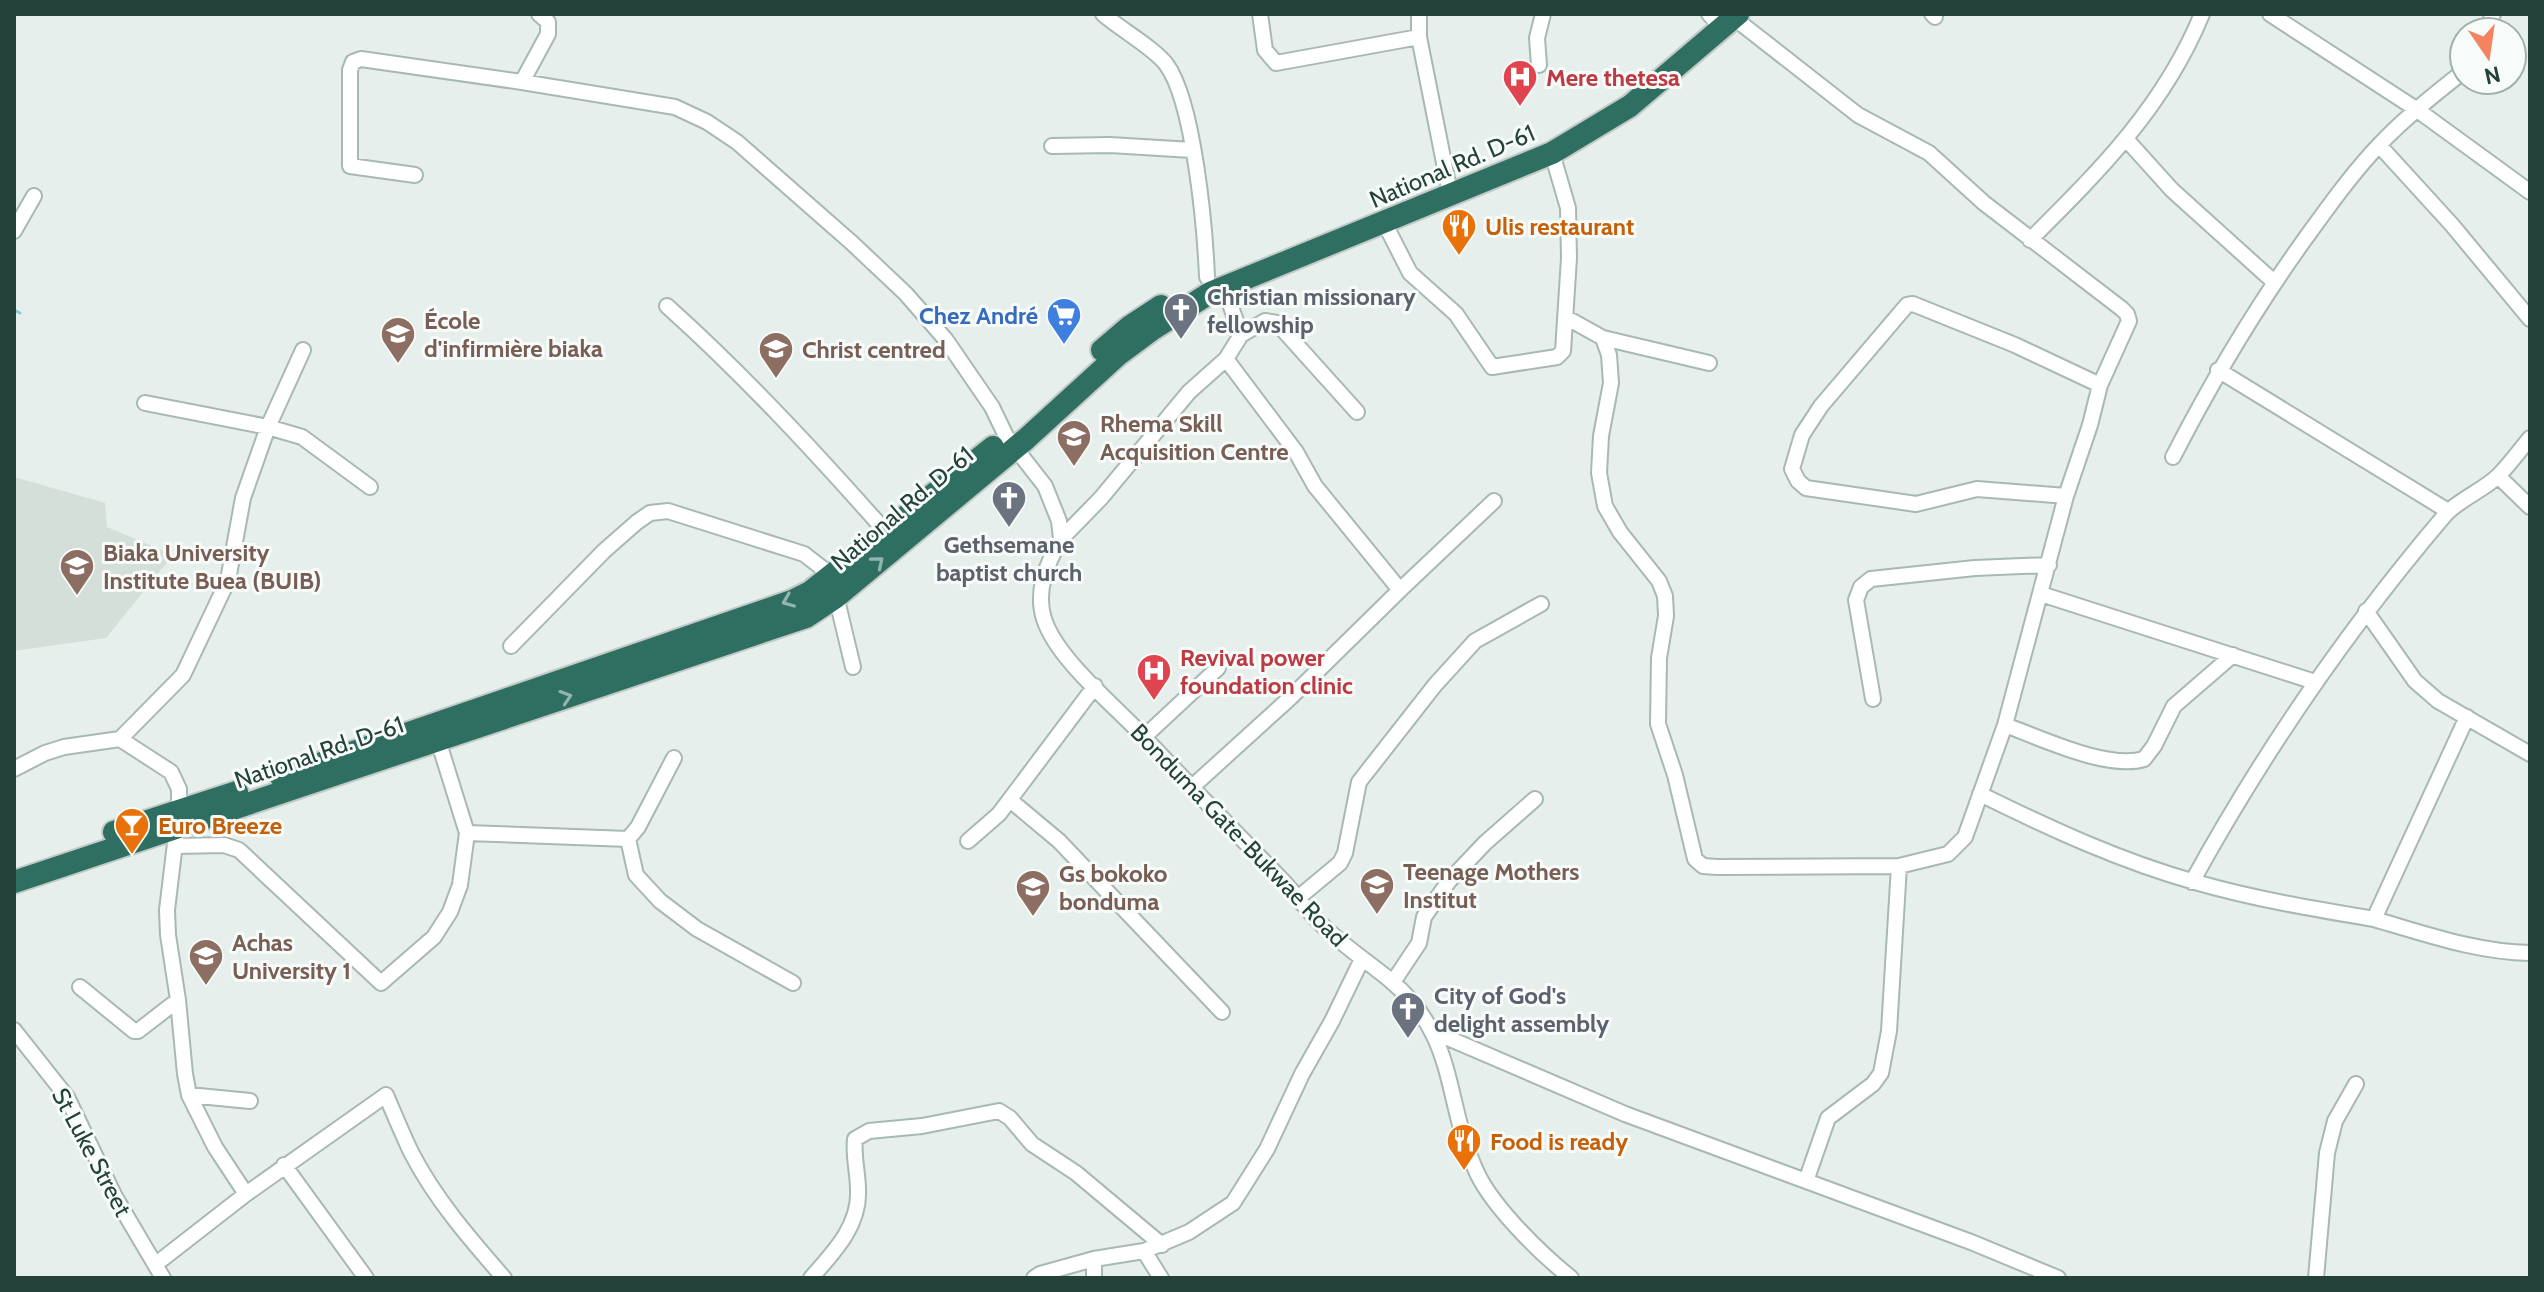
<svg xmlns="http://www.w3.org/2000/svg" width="2544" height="1292" font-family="Cabin,sans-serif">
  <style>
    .built { fill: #d4dfda }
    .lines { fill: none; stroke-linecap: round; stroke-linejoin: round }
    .stream { stroke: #8ec9d4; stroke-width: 3 }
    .minor-casing { stroke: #a8b8b2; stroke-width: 18 }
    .highway-casing { stroke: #c2cac8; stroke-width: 26 }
    .minor { stroke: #fff; stroke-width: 14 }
    .highway { stroke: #2f6f62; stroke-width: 22 }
    .oneway { stroke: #93b5ae }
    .labels { text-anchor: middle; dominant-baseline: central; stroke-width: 6; stroke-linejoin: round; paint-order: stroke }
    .health-label { font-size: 24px; font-weight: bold; fill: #be3a42; stroke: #f7fbf9; text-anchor: start }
    .street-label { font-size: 24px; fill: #24423a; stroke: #f7fbf9 }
    .food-label { font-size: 24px; font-weight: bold; fill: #c56008; stroke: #f7fbf9; text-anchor: start }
    .worship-label { font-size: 24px; font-weight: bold; fill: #5b616d; stroke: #f7fbf9; text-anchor: start }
    .shop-label { font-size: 24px; font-weight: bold; fill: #366cbe; stroke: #f7fbf9; text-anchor: end }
    .education-label { font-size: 24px; font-weight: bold; fill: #785e54; stroke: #f7fbf9; text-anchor: start }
  </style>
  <rect width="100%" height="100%" fill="#e6efeb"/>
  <path class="built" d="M14,477L105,503L107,527L173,555L106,638L14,651Z"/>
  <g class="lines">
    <path class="stream" d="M14,310L20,313"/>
    <defs>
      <path id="minor" d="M1103,14C1120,29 1154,48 1166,64C1194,101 1205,229 1207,277
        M1260,14L1265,50L1276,63L1419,37
        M1419,14V37L1448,183
        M1709,14L1722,28
        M1932,14L1935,17
        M2270,14L2416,109L2530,192
        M1734,18L1858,115L1929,153L1984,203L2122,309L2127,314L2129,321L2100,385L2090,425L2066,496L2005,725L1965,837L1948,854L1899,866L1889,1031L1881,1073L1873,1084L1828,1118L1806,1181
        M2486,32L2493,14
        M1539,65L1537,38L1543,14
        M522,82L548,34V22L539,14
        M2126,139L2172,190L2274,282
        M2379,145L2452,225L2530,319
        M1052,146L1110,145L1192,150
        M415,175L350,166V70L353,62L361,59L522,82L675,107L707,122L737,142L852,243L906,294L946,340L992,407L1006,436L1045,486L1059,521L1061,539C1047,563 1035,591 1044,619C1057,659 1112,703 1141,734C1188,784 1236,833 1284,882C1296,895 1307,910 1320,923C1342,945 1367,961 1390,980C1460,1039 1443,1103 1478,1175C1495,1209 1541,1254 1571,1278
        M1384,222L1410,273L1456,314L1492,367L1557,357L1563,351L1569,258L1568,208L1552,153
        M14,231L34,196
        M2030,240C2099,171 2164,107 2202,14
        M667,306C745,376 816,453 886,532
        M1567,318L1603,338L1609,355L1611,383L1601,436L1599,473L1605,506L1620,532L1659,581L1665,596L1666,616L1659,658L1658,724L1675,775L1695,859L1703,866L1717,867L1899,866
        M1241,335L1265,321L1277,323L1357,412
        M1603,338L1709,363
        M2218,370L2448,511
        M145,403L268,427L302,437L370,487
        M2173,457C2213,379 2254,310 2305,239C2329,206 2353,172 2381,143C2407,116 2435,94 2464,71
        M2498,476L2530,507
        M2066,496L1977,489L1916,504L1806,488L1798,481L1792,469L1802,435L1821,406L1907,305L1913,304L2015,345L2100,385
        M1061,539L1101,498L1189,392L1226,359L1241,335L1224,287
        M1400,590L1494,501
        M2041,594L2315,682
        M2366,611L2415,681L2438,701L2530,754
        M511,646L604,551L637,522L650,513L668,511L804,554L831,575L853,667
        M1873,699L1856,600L1861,587L1871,579L1975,568L2049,565
        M2467,717L2374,919C2426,934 2476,952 2530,953
        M2005,725C2041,738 2107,770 2144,759L2154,746L2174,706L2233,655
        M1144,737L1218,668
        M120,739L183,675L228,580L243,498L268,427L303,350
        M14,769L45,753L64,747L120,739L171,772L179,789V810L167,910L168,935L178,1000L185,1074L189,1095L215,1147L246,1194L386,1095C394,1114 402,1133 411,1152C435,1199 470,1239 504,1278
        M1192,787L1290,698L1400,590L1315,486L1296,452L1226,359
        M1980,794C2049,828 2120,861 2195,882C2254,899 2314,909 2374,919
        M1010,800L1059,841L1222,1012
        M467,833L628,839L638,827L674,758
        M628,839L636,875L660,901L697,929L793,983
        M968,841L999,814L1095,686
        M177,846L224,845L239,850L381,983L434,937L450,912L460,885L467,833L438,740
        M2192,882C2264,751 2348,629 2445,515C2459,499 2483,491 2499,475C2510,464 2520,450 2530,438
        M1298,898L1340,863L1345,853L1359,782L1435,685L1475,641L1541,604
        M1393,982L1419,943L1424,917L1449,881L1485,843L1535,799
        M80,987L134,1031H138L178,1000
        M14,1030L67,1097L114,1195L163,1278
        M1434,1032L1625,1114L1971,1242L2058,1278
        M189,1095L250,1101
        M284,1165L366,1278
        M156,1264L246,1194
        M811,1278C833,1253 860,1226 858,1190C858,1172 853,1157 855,1139L869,1131L922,1126L999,1111L1010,1118L1032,1144L1076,1173L1162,1245
        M1034,1278L1040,1274L1094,1259L1144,1251
        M1094,1278V1259
        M1161,1278L1144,1251L1189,1232L1233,1203L1267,1149L1302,1074L1332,1021L1362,959
        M2316,1278L2327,1153L2335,1121L2356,1084"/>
      <path id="highway" d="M1102,350L1129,327L1161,306
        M281,777L792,601L810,592L993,447
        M114,832L237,792
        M14,882L806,617L836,597L1026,439L1118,355L1153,329L1210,293L1552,153L1630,106L1738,14"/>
    </defs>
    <use href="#minor" class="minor-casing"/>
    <use href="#highway" class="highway-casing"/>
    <use href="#minor" class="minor"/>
    <use href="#highway" class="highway"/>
  </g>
  <defs><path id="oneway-chevron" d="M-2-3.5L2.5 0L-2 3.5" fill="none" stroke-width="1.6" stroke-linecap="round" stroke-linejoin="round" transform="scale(2)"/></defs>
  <g class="oneway">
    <use href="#oneway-chevron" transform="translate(878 562) rotate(-40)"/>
    <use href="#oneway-chevron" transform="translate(788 601) rotate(158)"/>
    <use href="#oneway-chevron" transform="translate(566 697) rotate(-18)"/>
  </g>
  <defs>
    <symbol id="hospital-pin" viewBox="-11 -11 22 30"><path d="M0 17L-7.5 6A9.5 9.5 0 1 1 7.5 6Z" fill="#e0444e" stroke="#f7fbf9"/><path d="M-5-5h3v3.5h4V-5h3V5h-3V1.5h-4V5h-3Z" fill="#fff"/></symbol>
    <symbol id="restaurant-pin" viewBox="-11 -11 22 30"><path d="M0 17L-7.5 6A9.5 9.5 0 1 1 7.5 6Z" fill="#e8710a" stroke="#f7fbf9"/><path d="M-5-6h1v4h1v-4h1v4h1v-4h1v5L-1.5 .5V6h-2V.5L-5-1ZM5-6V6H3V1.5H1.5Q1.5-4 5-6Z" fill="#fff"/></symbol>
    <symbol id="church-pin" viewBox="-11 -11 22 30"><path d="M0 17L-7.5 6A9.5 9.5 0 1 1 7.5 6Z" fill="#6b7280" stroke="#f7fbf9"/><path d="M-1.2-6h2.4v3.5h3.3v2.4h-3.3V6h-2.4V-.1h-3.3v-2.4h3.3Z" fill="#fff"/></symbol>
    <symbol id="supermarket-pin" viewBox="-11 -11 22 30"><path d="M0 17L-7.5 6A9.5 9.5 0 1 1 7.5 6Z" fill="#3f7fe0" stroke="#f7fbf9"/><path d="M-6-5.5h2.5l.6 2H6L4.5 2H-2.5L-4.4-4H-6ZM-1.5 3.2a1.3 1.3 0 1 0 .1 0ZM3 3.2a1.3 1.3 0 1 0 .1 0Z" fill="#fff"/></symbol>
    <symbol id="university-pin" viewBox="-11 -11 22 30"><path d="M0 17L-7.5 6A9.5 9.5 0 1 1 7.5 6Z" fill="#8d6e63" stroke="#f7fbf9"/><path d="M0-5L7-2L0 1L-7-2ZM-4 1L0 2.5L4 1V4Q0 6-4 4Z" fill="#fff"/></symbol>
    <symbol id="school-pin" viewBox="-11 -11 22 30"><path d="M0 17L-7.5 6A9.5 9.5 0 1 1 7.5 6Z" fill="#8d6e63" stroke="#f7fbf9"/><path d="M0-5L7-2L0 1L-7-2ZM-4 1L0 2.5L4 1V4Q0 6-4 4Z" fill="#fff"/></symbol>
    <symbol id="bar-pin" viewBox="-11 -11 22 30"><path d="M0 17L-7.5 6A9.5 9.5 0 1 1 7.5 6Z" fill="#e8710a" stroke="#f7fbf9"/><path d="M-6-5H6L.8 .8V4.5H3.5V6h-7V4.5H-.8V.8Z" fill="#fff"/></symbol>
  </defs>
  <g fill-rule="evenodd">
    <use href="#hospital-pin" x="1500" y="57" width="40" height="54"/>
    <use href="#restaurant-pin" x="1439" y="206" width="40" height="54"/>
    <use href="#church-pin" x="1161" y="290" width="40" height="54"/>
    <use href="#supermarket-pin" x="1044" y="295" width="40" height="54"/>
    <use href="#university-pin" x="378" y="314" width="40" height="54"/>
    <use href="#school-pin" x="756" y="329" width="40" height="54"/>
    <use href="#university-pin" x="1054" y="417" width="40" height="54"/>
    <use href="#church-pin" x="989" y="478" width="40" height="54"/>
    <use href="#university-pin" x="57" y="546" width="40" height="54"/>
    <use href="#hospital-pin" x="1134" y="651" width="40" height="54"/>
    <use href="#bar-pin" x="112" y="805" width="40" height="54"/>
    <use href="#school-pin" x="1357" y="865" width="40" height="54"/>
    <use href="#school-pin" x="1013" y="867" width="40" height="54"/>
    <use href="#school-pin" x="186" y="936" width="40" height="54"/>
    <use href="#church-pin" x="1388" y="989" width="40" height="54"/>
    <use href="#restaurant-pin" x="1444" y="1121" width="40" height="54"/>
  </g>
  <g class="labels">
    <g class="health-label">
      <text x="1546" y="77">Mere thetesa</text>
      <text x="1180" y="657">Revival power<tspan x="1180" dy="28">foundation clinic</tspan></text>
    </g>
    <g class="street-label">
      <text transform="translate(1452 166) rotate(-23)">National Rd. D-61</text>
      <text transform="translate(902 508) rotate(-40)">National Rd. D-61</text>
      <text transform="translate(319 752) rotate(-19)">National Rd. D-61</text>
      <text transform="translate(1239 835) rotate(46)">Bonduma Gate-Bukwae Road</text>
      <text transform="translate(92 1152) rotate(62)">St Luke Street</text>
    </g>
    <g class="food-label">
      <text x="1485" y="226">Ulis restaurant</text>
      <text x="158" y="825">Euro Breeze</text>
      <text x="1490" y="1141">Food is ready</text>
    </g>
    <g class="worship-label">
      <text x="1207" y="296">Christian missionary<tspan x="1207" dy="28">fellowship</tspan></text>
      <text x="1009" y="544" text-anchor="middle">Gethsemane<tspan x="1009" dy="28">baptist church</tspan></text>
      <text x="1434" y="995">City of God's<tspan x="1434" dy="28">delight assembly</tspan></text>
    </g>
    <g class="shop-label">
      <text x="1038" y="315">Chez André</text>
    </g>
    <g class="education-label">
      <text x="424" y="320">École<tspan x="424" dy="28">d'infirmière biaka</tspan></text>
      <text x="802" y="349">Christ centred</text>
      <text x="1100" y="423">Rhema Skill<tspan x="1100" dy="28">Acquisition Centre</tspan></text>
      <text x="103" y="552">Biaka University<tspan x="103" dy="28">Institute Buea (BUIB)</tspan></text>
      <text x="1403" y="871">Teenage Mothers<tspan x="1403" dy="28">Institut</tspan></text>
      <text x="1059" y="873">Gs bokoko<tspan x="1059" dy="28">bonduma</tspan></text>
      <text x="232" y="942">Achas<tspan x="232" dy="28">University 1</tspan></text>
    </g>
  </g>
  <rect width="2544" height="1292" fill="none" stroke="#24423a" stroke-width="32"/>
  <g transform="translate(2488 56) rotate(167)"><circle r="38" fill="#f7fbf9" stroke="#a3b1ad" stroke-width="2"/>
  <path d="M0-6L14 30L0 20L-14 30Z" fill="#f4845f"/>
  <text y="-12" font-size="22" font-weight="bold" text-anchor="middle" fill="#24423a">N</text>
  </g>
</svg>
